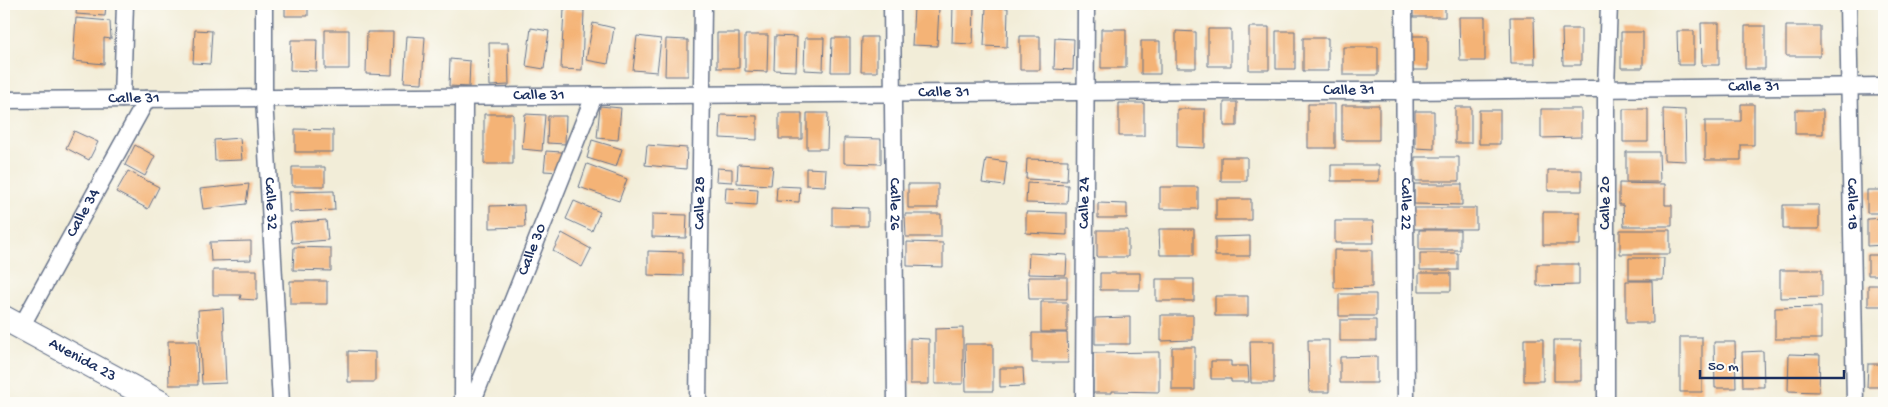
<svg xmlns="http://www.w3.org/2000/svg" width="1888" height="407" font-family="'Gochi Hand',sans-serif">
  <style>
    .building { fill: #f4b376 }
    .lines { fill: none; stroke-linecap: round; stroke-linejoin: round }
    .minor-casing { stroke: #667289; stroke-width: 19 }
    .secondary-casing { stroke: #667289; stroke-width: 26 }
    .minor { stroke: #fff; stroke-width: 16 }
    .secondary { stroke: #fff; stroke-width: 24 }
    .labels { text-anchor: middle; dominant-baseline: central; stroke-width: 4; stroke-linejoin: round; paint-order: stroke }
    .street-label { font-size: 16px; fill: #1b2f5e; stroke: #fdfcf7 }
  </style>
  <rect width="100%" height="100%" fill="#fdfcf7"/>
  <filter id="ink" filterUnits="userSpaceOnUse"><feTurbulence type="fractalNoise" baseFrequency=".02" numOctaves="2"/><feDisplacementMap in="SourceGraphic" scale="10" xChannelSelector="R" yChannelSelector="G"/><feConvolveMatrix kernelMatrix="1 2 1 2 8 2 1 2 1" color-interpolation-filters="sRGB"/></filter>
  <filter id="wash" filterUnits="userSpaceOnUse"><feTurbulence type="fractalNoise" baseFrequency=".0096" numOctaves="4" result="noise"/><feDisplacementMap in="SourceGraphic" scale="20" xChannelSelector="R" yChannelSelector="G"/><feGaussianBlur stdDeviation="1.12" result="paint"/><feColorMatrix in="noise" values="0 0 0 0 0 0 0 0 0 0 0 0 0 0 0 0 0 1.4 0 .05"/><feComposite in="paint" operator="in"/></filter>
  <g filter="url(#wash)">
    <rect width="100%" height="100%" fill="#f2edd8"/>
    <g id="blocks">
      <path class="building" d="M77,4H106L105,16L76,14Z
        M285,4H308V16H285Z
        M953,4H974L973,44L952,43Z
        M1412,4H1445V17H1412Z
        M914,7L939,8L937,46L912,45Z
        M986,7L1008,8L1007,47L984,46Z
        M564,9L584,10L582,70L561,69Z
        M1459,17H1485V61H1460Z
        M1510,17H1534L1535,64H1511Z
        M76,18L110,21L111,39L104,38V64L73,61Z
        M593,23L614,28L608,64L586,60Z
        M1701,23H1719V65H1702Z
        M1745,26H1765V69H1745Z
        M1786,26H1820V56H1786Z
        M1249,27H1269V70H1249Z
        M531,28L549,31L544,69L526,66Z
        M1101,29H1126V68H1101Z
        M1208,29H1231V66H1208Z
        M1562,29H1581V65H1563Z
        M195,30L212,31L210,64L193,63Z
        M325,30H349V69H325Z
        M1176,31L1196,32V68H1176Z
        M1276,31H1295V69H1276Z
        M1677,31H1694V65H1678Z
        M367,32H393L392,75L366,74Z
        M1621,32H1643V68H1621Z
        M717,33H739V68H717Z
        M745,35H768L767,72L745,71Z
        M407,36L425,37L422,83L404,82Z
        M637,36L661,39L657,72L633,70Z
        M775,36L797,37L796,71L774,70Z
        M1020,36H1040V70H1020Z
        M1411,36H1428V70H1411Z
        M862,37H877V72H861Z
        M805,38H824L823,71L804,70Z
        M832,38H850V72H831Z
        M1055,38L1074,39L1073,70L1054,69Z
        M1303,38H1328V71H1303Z
        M666,39L688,40V76H665Z
        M291,40H317L316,71L290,70Z
        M1141,41H1160V74H1141Z
        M489,43H508L509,85L490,86Z
        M1343,47H1378V75H1343Z
        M450,59L470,61L469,87L449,86Z
        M1224,102H1237V126H1224Z
        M1119,103H1144V136H1119Z
        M1308,104H1335V148H1308Z
        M1741,104H1754V145H1741V160H1705V121H1741Z
        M1342,105H1379V140H1342Z
        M600,106L621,108L618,140L597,138Z
        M1455,107H1471V143H1455Z
        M1177,109H1205V148L1177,147Z
        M1541,109H1581V137L1541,138Z
        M1623,109H1648V142H1623Z
        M1663,109L1685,110L1686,161L1664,160Z
        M1479,110H1500V144H1479Z
        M1795,110H1823V134H1795Z
        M1415,111H1434V149L1415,148Z
        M779,113H802V139H779Z
        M807,113H828L827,149H807Z
        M484,114H513V164H484Z
        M525,114L545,115L542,151L522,149Z
        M721,115L757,116V140L720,138Z
        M548,116H566L565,144L547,143Z
        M295,129L333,130V152H295Z
        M74,131L98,142L89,160L66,148Z
        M240,138L242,160L215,161L214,140Z
        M844,138L881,139V164L844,163Z
        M592,140L622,149L616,167L587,158Z
        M135,145L155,156L145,176L125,165Z
        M647,145L687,148L686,169L645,165Z
        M546,151L562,152L561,172L544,171Z
        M1626,152H1659L1660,182H1626Z
        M1221,157H1247V181H1221Z
        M1415,157H1459V181H1415Z
        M986,159L1007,162L1004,186L982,183Z
        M1027,159L1068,160L1067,181L1026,179Z
        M587,164L627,179L619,201L579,187Z
        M738,164L773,166L771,185L737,183Z
        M1331,165H1379V181H1331Z
        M292,167H325V186H292Z
        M717,168L732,169V182L716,181Z
        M806,168L826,169L825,186L806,185Z
        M1548,170H1582V191H1548Z
        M128,171L159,187L148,209L116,192Z
        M1027,183L1068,185L1067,204L1026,203Z
        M1619,183L1665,184V205H1672V226H1624L1623,205H1619Z
        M249,184L246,204L203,209L200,189Z
        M908,184H938V208H908Z
        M1414,184H1462V205L1414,204Z
        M777,186L800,187L799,202L776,201Z
        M726,187L758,189L757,205L725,203Z
        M1160,187H1198V209H1160Z
        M1867,190H1884V213H1867Z
        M334,191L335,210L289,212V192Z
        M1216,199H1251V220H1216Z
        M574,201L600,212L592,231L566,219Z
        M1098,203L1127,204V218H1098Z
        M524,205L525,227L490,228V206Z
        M1783,205H1819V229H1783Z
        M832,207L868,208V226H832Z
        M1412,208H1476V229H1412Z
        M1026,212L1067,213V235L1026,233Z
        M1543,212H1580V245H1543Z
        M652,214L687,215L686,238L652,237Z
        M905,214H941V237H906Z
        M1884,218V245L1867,246V219Z
        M326,220L328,240L292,243L290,223Z
        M1335,221H1373L1374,243H1335Z
        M1159,229H1194V255H1160Z
        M1097,230H1128V257H1097Z
        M1419,230H1460V250H1419Z
        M1620,230H1670V254H1620Z
        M562,233L591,249L582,267L553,251Z
        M1250,236V256H1215V237Z
        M251,241V260L211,261L210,242Z
        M907,242L943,243V267L907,266Z
        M294,247L331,248V271L293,270Z
        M1334,250H1372V287L1334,288Z
        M648,251L683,252V276L648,275Z
        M1029,253L1067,255L1066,275L1028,274Z
        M1420,253H1458V270H1420Z
        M1868,255H1884V275H1868Z
        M1629,258H1664L1663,280H1629Z
        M1537,264H1579V285L1537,286Z
        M213,270H257V300L240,299L241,295H213Z
        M1780,270H1822V297L1780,298Z
        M1100,273H1140V290H1100Z
        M1419,273H1451V291H1419Z
        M1028,277H1067V299H1029Z
        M1156,279H1194V301H1156Z
        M290,281H327V304H290Z
        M1626,281H1652L1653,323H1626Z
        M1868,285H1884V306H1868Z
        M1339,294H1376V316H1339Z
        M1215,296H1248V316H1215Z
        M1041,302H1067V332H1041Z
        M1821,307V339H1775V308Z
        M223,308L226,383L202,384L198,310Z
        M1161,315H1193V340L1161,341Z
        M1130,317V344H1095V318Z
        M1340,320H1376V341H1340Z
        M963,328V384H935V329Z
        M1032,333H1067L1068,363H1032Z
        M1680,337H1702V392H1680Z
        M910,338L929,339V384H910Z
        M1524,339H1543V381H1524Z
        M1308,340H1329V392H1309Z
        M1554,340H1581V381H1554Z
        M168,341H197L198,385H169Z
        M1250,341H1274V383H1251Z
        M1714,342H1735L1736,388H1715Z
        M965,344H993V391H966Z
        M1172,347H1195V390H1172Z
        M348,351L375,352V382H348Z
        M1763,351L1764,387H1743L1742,352Z
        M1159,352V392L1112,391V393H1093V353Z
        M1789,354L1820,355L1819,392L1788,391Z
        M1377,356V383H1340V357Z
        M1211,361H1231V366H1248L1249,382H1231V379H1211Z
        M1868,364H1884V387H1867Z
        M1000,368H1023L1024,386L1000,387Z"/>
    </g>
  </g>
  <g filter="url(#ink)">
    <use href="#blocks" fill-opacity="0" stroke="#667289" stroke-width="1"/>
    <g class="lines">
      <defs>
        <g id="minor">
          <path id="s1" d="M264,4V98L281,403"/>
          <path id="s2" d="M892,4L896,403"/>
          <path id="s3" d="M1404,4L1406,403"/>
          <path id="s4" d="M1848,4L1855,403"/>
          <path d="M122,99L125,4"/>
          <path id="s5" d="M4,100L1217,91H1404L1884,86"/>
          <path id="s6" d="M21,327L147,99"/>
          <path d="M463,403L464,97"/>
          <path id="s7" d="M472,403L594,96"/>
          <path id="s8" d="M698,403L703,4"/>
          <path id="s9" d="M1084,403L1086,4"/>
          <path d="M1606,403V88L1609,4"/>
        </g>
        <g id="secondary">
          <path id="s10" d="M4,318L161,403"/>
        </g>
      </defs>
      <use href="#minor" class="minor-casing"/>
      <use href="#secondary" class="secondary-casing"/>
      <use href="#minor" class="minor"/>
      <use href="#secondary" class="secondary"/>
    </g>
  </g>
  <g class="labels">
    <g class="street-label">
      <text stroke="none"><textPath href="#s5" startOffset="1750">Calle 31</textPath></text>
      <text stroke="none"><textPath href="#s5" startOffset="1345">Calle 31</textPath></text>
      <text stroke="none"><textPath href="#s5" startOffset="940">Calle 31</textPath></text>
      <text stroke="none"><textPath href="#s5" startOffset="535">Calle 31</textPath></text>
      <text stroke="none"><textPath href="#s5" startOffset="130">Calle 31</textPath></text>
      <text stroke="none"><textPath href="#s8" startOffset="200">Calle 28</textPath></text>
      <text stroke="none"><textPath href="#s2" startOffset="200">Calle 26</textPath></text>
      <text stroke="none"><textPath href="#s9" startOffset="200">Calle 24</textPath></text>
      <text stroke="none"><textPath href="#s3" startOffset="200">Calle 22</textPath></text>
      <text transform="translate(1606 203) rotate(-90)">Calle 20</text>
      <text stroke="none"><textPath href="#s1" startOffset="200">Calle 32</textPath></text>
      <text stroke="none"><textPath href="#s4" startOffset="200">Calle 18</textPath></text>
      <text stroke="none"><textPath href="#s6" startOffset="130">Calle 34</textPath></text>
      <text stroke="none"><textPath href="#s7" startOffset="165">Calle 30</textPath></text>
      <text stroke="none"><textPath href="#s10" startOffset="89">Avenida 23</textPath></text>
    </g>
  </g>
  <rect width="1888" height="407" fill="none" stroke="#fdfcf7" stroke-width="20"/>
  <path d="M1700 370v8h144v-8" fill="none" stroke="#1b2f5e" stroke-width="2.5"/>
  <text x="1708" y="370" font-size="15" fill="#1b2f5e" stroke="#fdfcf7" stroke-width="4" paint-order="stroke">50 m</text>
</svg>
